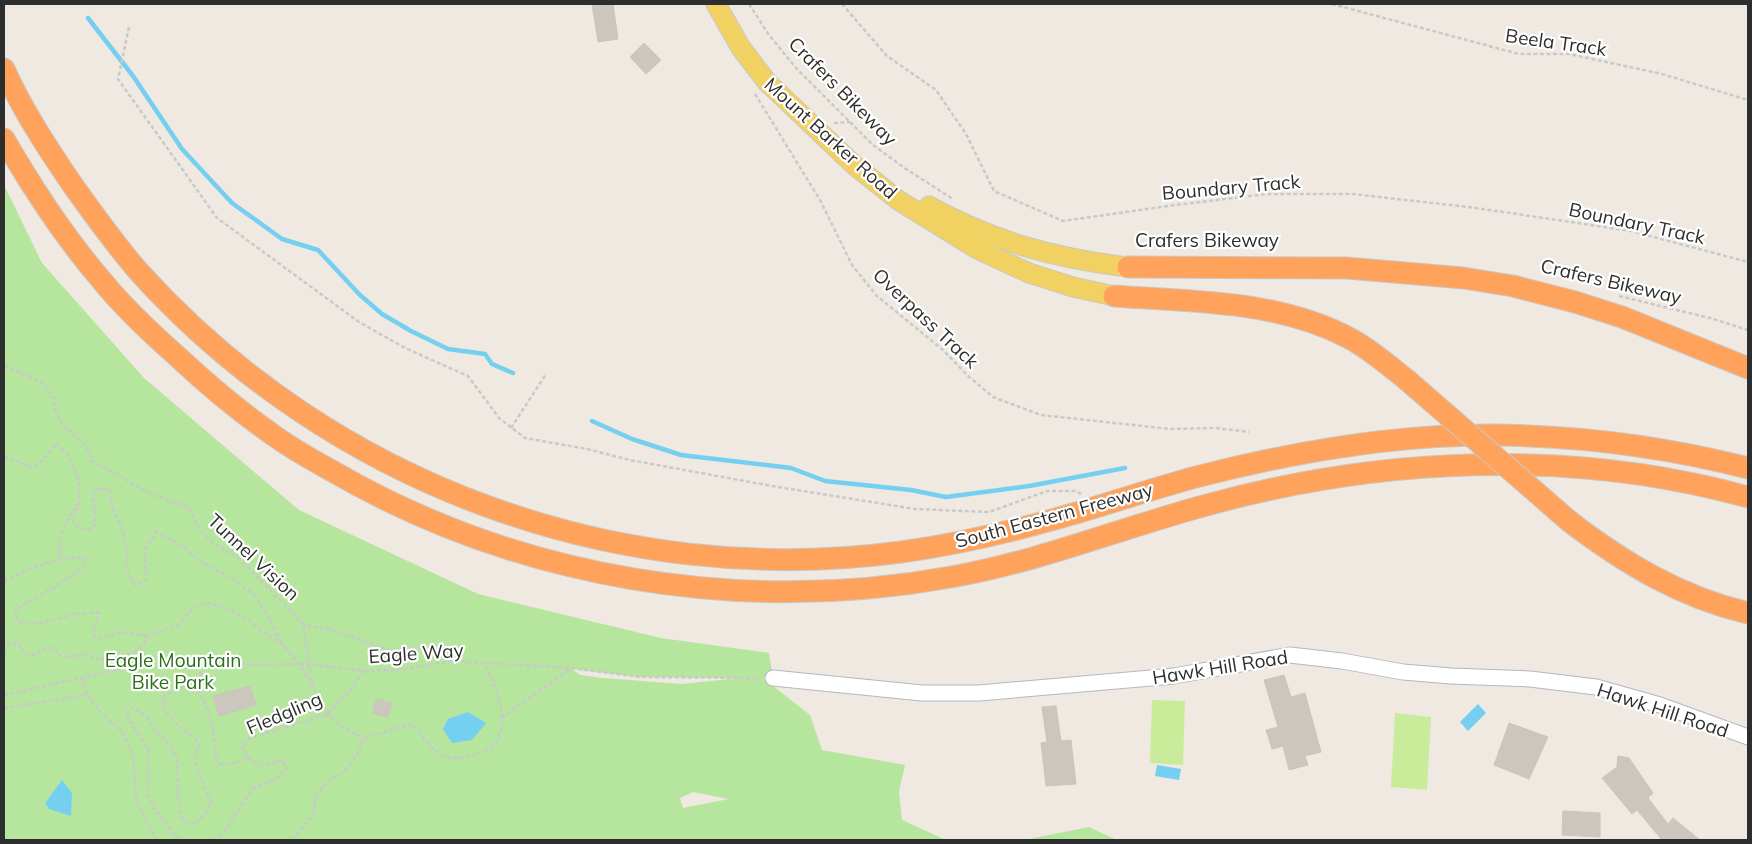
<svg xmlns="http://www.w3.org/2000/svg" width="1752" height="844" font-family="Mulish,sans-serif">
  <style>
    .green { fill: #b6e59e; fill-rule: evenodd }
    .pitch { fill: #c9ec9a }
    .water { fill: #75cff0 }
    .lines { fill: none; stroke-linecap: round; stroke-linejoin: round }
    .stream { stroke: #75cff0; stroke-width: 4.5 }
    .building { fill: #cbc7bf; stroke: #cbc5ba }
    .minor-casing { stroke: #b4b7c1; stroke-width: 17 }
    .major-casing { stroke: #c9c9c9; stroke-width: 21 }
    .highway-casing { stroke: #c9c9c9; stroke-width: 23 }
    .path { stroke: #c9c9c9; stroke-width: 2.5; stroke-dasharray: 4 2.5; stroke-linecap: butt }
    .minor { stroke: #fff; stroke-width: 15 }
    .major { stroke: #f2d163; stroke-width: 19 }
    .highway { stroke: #ffa35c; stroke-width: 21 }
    .highway-bridge-casing { stroke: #c9c9c9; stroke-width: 23; stroke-linecap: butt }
    .highway-bridge { stroke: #ffa35c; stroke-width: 21 }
    .labels { text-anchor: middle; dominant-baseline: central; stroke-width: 4.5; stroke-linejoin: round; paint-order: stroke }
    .street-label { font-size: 19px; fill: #2e2e2e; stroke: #fff }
    .park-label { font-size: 19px; fill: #2c6e1b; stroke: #fff }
  </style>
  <rect width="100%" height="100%" fill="#efe9e1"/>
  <path class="green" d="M4,185L42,263L144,378L299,510L478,594L661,638L769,653L773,678H763L810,715L822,750L905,765L899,791L902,820L946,840H4ZM572,669L640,677L740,678L682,684L603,678L580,675ZM693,792L728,799H729L683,808L680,798Z
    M1089,827L1117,840H1024Z"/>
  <path class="pitch" d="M1152,700L1185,701L1183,765L1150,763Z
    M1395,713L1431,717L1427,790L1391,787Z"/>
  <path class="water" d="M1478,704L1486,713L1468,731L1460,722Z
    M468,712L486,723L472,740L452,743L443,729L448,719Z
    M1157,765L1181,769L1179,780L1155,776Z
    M62,780L72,793L71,816L49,809L45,803Z"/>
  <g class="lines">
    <path class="stream" d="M88,18L133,76L182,149L232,203L282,239L318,250L360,295L382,314L411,331L448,349L485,354L492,364L513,373
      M592,421L632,439L681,455L791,468L825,481L911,490L946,497L1029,486L1125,468"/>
  </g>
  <path class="building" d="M592,4H613L618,39L598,42Z
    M644,43L661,60L646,74L630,57Z
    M1284,675L1291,697L1305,693L1321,752L1305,756L1308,765L1289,770L1283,746L1272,749L1266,730L1278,727L1264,680Z
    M250,686L256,705L219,716L213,696Z
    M376,699L392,703L388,717L373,713Z
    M1056,706L1061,741L1071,740L1076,784L1046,786L1041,743L1047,742L1042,707Z
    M1509,723L1548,737L1529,779L1494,765Z
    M1618,756L1629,758L1653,793L1648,798L1668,824L1673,818L1700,840H1662L1637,810L1632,814L1602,778L1617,767Z
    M1563,811L1600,813V837L1562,835Z"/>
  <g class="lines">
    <defs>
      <path id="minor" d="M773,678L922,693H979L1174,676L1290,655L1342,661L1403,672L1451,676L1530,679L1596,687L1660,705L1748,737"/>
      <path id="major" d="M716,4L741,48L767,82L854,165L898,200L977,249L1029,273L1073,287L1114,296
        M929,206C995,242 1054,258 1128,267"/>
      <path id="highway" d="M4,69C23,111 48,149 74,187C95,216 116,246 140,273C331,484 618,590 901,552C952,545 1005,533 1055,519C1102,506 1148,490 1196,477C1293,452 1395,434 1496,435C1581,436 1666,447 1748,468
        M4,139C33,189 65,238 103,282C125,309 152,334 178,357C209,386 241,413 276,437C294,450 314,461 334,472C519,579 741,615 951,577C1037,562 1119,529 1203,506C1379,457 1571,448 1748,497
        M1128,267L1347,268L1463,278L1513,286L1575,302L1622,317L1748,368
        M1114,296C1193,302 1277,300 1349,338C1370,349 1388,365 1407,380
        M1569,521C1624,563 1680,597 1748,613"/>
    </defs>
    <use href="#minor" class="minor-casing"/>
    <use href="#major" class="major-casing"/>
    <use href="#highway" class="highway-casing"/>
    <path class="path" d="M749,4L769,35L796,68L873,145L906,169L953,199
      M842,4L887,56L936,90L966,134L994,191L1063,221L1175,205L1267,194H1354L1476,208L1631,231L1748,262
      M1332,4L1519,54H1569L1662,74L1748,100
      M129,27L118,79L217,218L359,322L405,348L468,376L499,418L525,438L587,449L630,460L772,486L915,509L989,512L1047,491H1076L1081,494
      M755,94L820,200L852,265L877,296L943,350L967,375L993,397L1041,415L1170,429L1216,428L1249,432
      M834,123L850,122
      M1619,296L1710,318L1748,330
      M4,368L8,367L43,383L54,398L55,410L63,426L86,445L92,461L153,495L189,507L197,526L213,543L241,560L304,625L337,631L389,650L436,648L451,661
      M511,428L546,374
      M4,456L31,467L41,462L57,443L69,456L79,481V504
      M60,560C58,536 63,522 79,504L73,520L74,525L87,530L94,526C98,516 91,504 94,491L100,488L110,491L112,507L122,529L128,556L126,566L130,577L135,585L146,579L145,550L156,532L181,545L201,562L232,578L256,596L274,627L281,643
      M4,581C20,572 69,552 86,559L84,567L53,588L21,606L14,615C22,634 61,617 75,614C83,613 91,613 99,613L94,630V637L100,638L123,632L148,636
      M304,625C310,677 308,715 364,738
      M4,651L10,643L18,642L24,653L27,656C37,656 43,646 54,648L60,656L69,657L86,654L100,660L133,653L143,645L148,636L179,624L191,610L206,603L223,607L247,618L262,631L281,643L299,664L312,686
      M200,665L201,693
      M83,678L85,691L88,695
      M4,695L134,666L200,665L308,664L363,671L401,670L451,661L571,668L640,677L760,678
      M4,708L88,695L101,713L122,731L133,755L136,798L145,819L157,840
      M502,718L571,668
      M179,840L156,811L148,794L149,750L128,718L127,712L131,707L137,709L147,717L155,731L167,742L177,758L178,799L183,822L195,824L204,815L211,802L198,772L195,757L199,746L195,737C180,730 172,720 162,706L165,695L183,687L194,686C207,701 212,720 214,739C215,748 214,754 218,763C229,765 237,763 248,758
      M213,840L225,831L252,789L276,779L287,769L283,760L261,766L248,758L242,747L250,738L328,714L352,688L363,671
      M292,840L313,815L317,794L328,781L344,772L357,755L364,738L411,724C423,734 431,754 448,757C458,759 473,757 482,752C485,751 490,749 492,747C513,725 496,684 483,663"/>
    <use href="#minor" class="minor"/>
    <use href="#major" class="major"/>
    <use href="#highway" class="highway"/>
    <defs>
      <path id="highway-bridge" d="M1407,380L1569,521"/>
    </defs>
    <use href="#highway-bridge" class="highway-bridge-casing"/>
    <use href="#highway-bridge" class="highway-bridge"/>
  </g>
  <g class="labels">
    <g class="street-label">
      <text transform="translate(1556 42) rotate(8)">Beela Track</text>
      <text transform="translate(843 91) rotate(45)">Crafers Bikeway</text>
      <text transform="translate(831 138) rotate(42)">Mount Barker Road</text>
      <text transform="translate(1231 187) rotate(-5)">Boundary Track</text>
      <text transform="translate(1637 223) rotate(12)">Boundary Track</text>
      <text x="1207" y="240">Crafers Bikeway</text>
      <text transform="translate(1611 281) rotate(13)">Crafers Bikeway</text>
      <text transform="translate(926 318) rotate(43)">Overpass Track</text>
      <text transform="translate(1054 515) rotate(-15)">South Eastern Freeway</text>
      <text transform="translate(254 557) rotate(43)">Tunnel Vision</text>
      <text transform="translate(416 653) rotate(-4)">Eagle Way</text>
      <text transform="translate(1220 667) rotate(-9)">Hawk Hill Road</text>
      <text transform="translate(1663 710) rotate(18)">Hawk Hill Road</text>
      <text transform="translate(284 713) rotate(-23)">Fledgling</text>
    </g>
    <g class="park-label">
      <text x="173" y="660">Eagle Mountain<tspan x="173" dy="22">Bike Park</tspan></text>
    </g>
  </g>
  <rect width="1752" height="844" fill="none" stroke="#2e2e2e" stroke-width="10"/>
</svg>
